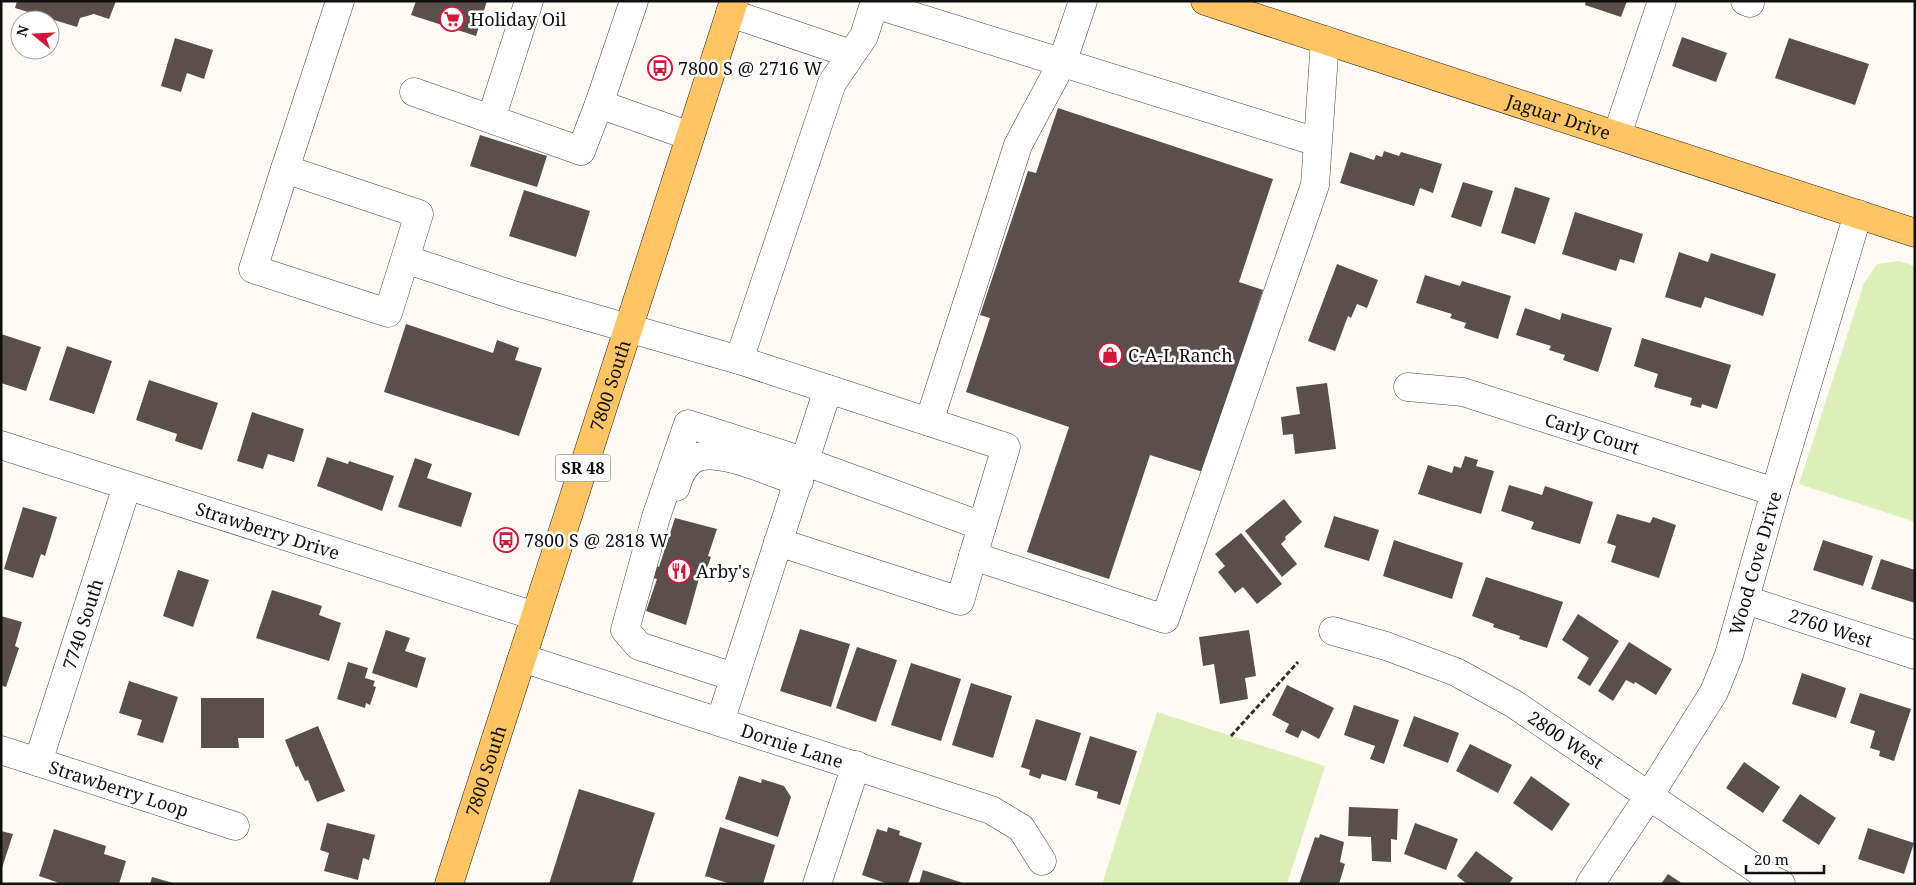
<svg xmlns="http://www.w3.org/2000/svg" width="1916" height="885" font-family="'Noto Serif',serif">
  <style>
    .green { fill: #dcefb8 }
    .building { fill: #5a4f4b }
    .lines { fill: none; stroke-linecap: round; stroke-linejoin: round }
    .minor-casing { stroke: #434343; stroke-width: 29 }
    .major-casing { stroke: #212121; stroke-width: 29 }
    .path { stroke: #323232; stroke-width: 3; stroke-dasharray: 5 2.5; stroke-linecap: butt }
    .minor { stroke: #fff; stroke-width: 28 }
    .major { stroke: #ffc564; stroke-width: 28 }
    .labels { text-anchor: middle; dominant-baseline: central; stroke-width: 5; stroke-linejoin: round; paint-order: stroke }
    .shield { fill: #fff; stroke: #585858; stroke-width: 1 }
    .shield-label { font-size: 16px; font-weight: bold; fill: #101010 }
    .poi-label { font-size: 18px; fill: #101010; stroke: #fff; text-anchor: start }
    .street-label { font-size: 18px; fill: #101010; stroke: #fff }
  </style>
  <rect width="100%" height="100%" fill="#fffbf4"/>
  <path class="green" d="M1899,261L1915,266V522L1799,484L1864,283L1877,264Z
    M1157,712L1325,766L1287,884H1102Z"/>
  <path class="building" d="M17,1H116L109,19L94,14L80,18L77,27L15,8Z
    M416,1H487L476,36L411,15Z
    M1586,1H1627L1621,17L1585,5Z
    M1682,37L1727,53L1716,82L1672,66Z
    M175,38L213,50L204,79L187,73L181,92L161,86Z
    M1789,38L1869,64L1855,105L1775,78Z
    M1058,108L1273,179L1239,282L1263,290L1203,472L1150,455L1109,579L1027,552L1069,427L966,392L990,318L980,315L1028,171L1036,173Z
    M480,135L547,156L537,187L470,166Z
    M1384,151L1399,156L1401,152L1442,164L1433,193L1420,188L1414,206L1340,183L1350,152L1374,160L1376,155L1382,157Z
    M1463,182L1493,191L1481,227L1451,217Z
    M1515,187L1550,198L1535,244L1501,233Z
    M524,190L590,211L576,257L509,236Z
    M1575,212L1643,234L1634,263L1620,259L1616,271L1562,254Z
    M1679,252L1708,262L1711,253L1776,274L1763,316L1705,297L1701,308L1665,297Z
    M1337,264L1378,280L1367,308L1357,304L1351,318L1348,316L1335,351L1308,341Z
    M1425,275L1460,286L1462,281L1511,296L1498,339L1464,328L1466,323L1450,318L1452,314L1416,303Z
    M1525,308L1560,320L1562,313L1612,328L1598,372L1563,360L1565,355L1549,350L1551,346L1516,335Z
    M406,324L493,353L497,340L519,348L515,360L542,368L519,436L384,392Z
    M1,334L41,347L26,391L1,383Z
    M1642,338L1731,365L1717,409L1702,404L1701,408L1690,405L1692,398L1654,387L1658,374L1634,366Z
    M67,346L112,361L94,414L49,400Z
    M149,380L218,403L202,450L175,441L177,434L136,420Z
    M1327,383L1336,449L1295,454L1293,434L1283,435L1281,417L1300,414L1296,387Z
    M252,412L304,429L294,462L268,454L263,469L237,461Z
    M1465,456L1478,460L1476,466L1494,471L1481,514L1418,494L1428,465L1452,473L1454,466L1461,468Z
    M327,457L348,464L349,461L394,476L382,511L317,486Z
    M415,458L432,464L427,478L472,493L461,527L398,507Z
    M1509,485L1542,495L1545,486L1593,502L1580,544L1531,529L1534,522L1501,511Z
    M1284,499L1302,522L1285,537L1286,539L1281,544L1297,564L1282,577L1245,531Z
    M23,507L57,517L45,556L41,554L33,578L4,569Z
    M1617,514L1650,523L1653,517L1676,525L1659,578L1611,562L1616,546L1607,543Z
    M1334,516L1379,530L1369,561L1324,547Z
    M675,518L717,529L708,556L711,557L704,576L700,575L686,625L646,611L657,579L650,577L654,565L659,567Z
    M1241,533L1282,584L1257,604L1243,587L1235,593L1218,572L1225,566L1215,554Z
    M1394,540L1463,563L1452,599L1383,576Z
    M1823,540L1873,556L1863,586L1813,570Z
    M1881,559L1915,570V603L1871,589Z
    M178,570L209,580L193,627L163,616Z
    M1486,577L1563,602L1547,648L1519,639L1520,636L1493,627L1494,624L1472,616Z
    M272,590L322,606L319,615L341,623L329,661L256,638Z
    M1578,614L1619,641L1590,686L1577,678L1589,658L1562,640Z
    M1,616L22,622L15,646L19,648L6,687L1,685Z
    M800,629L850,644L831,707L780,691Z
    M386,630L410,638L405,651L426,658L417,688L372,673Z
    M1249,630L1256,676L1245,678L1248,699L1220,704L1214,664L1203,666L1199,637Z
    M1629,642L1672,669L1656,695L1635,682L1634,684L1626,680L1613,701L1598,691Z
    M857,647L897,660L876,722L836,708Z
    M348,662L368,668L365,678L375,681L373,686L376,687L370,705L366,703L365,708L337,699Z
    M911,663L961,679L941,741L891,725Z
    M1802,673L1846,688L1836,718L1792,704Z
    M129,681L178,697L163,743L137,735L142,720L119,713Z
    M971,683L1012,696L993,758L952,745Z
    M1287,685L1334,708L1319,739L1302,730L1298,738L1285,732L1289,724L1272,715Z
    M1860,693L1911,709L1894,761L1879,756L1880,751L1870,748L1875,731L1850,723Z
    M201,698H264V738H238L239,748H201Z
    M1354,705L1399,720L1384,764L1370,759L1375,746L1344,735Z
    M1414,716L1459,733L1448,763L1403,746Z
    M1036,719L1081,733L1066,781L1042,774L1040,779L1029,775L1030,770L1021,767Z
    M318,726L345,791L317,802L308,780L305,781L298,766L296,767L285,740Z
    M1090,736L1137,751L1120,805L1097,798L1098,792L1075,785Z
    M1470,744L1512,765L1498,793L1456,771Z
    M1744,762L1780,787L1763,813L1726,788Z
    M739,776L761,783L762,779L784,786L791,797L778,837L725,819Z
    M1531,776L1570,804L1552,831L1513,803Z
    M579,789L655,813L632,884H549Z
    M1800,794L1836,818L1819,845L1782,821Z
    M1349,807L1398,809L1397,840L1391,839V862L1372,861L1371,837L1348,836Z
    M327,823L375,835L369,860L363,858L358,880L324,871L329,853L320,850Z
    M1415,823L1458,839L1446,870L1404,854Z
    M720,827L775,845L763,884H731L705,876Z
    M888,827L900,831L899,835L922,843L908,884H888L862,875L877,829L887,832Z
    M1868,828L1914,843L1904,874L1858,859Z
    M54,829L106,846L104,854L126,861L119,884H62L39,876Z
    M1,831L13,834L2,868H1Z
    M1320,834L1344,842L1340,862L1345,864L1339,884H1299L1315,837L1319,838Z
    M1476,851L1513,878L1509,884H1467L1457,876Z
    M923,870L963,883V884H919Z
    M1668,874L1683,884H1661Z
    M152,877L173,883V884H150Z"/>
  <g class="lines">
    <defs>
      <g id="minor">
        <path d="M634,1L599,104L690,136"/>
        <path d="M1745,1L1750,3"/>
        <path d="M874,4L1317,142"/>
        <path d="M730,13L851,54"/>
        <path d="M414,92L581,151L599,104"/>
        <path d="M491,119L529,1"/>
        <path d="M1617,135L1662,1"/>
        <path d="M285,169L340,1"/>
        <path d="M405,259L388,313L253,269L285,169L419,214L405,259L513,295L739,360L1006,447L973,556L1165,619L1315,185L1325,40"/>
        <path d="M739,360L832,83L864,36L875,1"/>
        <path id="s1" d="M1408,387L1463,392L1775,492"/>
        <path d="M929,422L1018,145L1062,63L1083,1"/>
        <path id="s2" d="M1,445L535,616"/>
        <path d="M676,487C679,475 685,462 698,457C723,449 774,474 799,482"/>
        <path d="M778,542L960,601L973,556"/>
        <path id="s3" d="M1746,600L1915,655"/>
        <path id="s4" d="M1333,631L1386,646L1456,672L1514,704L1771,879L1781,884"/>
        <path id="s5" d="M522,658L991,810L1021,828L1042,861"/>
        <path d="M734,677L639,646L625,630L656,517L688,424L806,462L982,526"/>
        <path d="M720,722L828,389"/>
        <path id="s6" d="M1,750L235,826"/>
        <path id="s7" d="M38,762L127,486"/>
        <path d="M817,884L856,765"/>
        <path id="s8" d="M1590,884L1649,796L1714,692L1729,655L1775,492L1858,214"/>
      </g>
      <g id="major">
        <path id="s9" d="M1205,1L1915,233"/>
        <path id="s10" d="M449,884L734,1"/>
      </g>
    </defs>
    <use href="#minor" class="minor-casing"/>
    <use href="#major" class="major-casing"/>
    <path class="path" d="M1231,736L1298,662"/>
    <use href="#minor" class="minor"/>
    <use href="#major" class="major"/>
  </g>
  <defs>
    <symbol id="supermarket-ring" viewBox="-11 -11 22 22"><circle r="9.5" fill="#fff" stroke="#d0193a" stroke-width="1.5"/><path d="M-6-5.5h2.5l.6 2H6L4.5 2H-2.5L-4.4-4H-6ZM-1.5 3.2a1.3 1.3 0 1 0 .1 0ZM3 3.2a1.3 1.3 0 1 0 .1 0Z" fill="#d0193a"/></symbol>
    <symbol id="bus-ring" viewBox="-11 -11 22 22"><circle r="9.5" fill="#fff" stroke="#d0193a" stroke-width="1.5"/><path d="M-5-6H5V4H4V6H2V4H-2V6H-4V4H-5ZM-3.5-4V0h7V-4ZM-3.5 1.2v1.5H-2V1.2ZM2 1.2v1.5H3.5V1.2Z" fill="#d0193a"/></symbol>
    <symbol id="shop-ring" viewBox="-11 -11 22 22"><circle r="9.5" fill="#fff" stroke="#d0193a" stroke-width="1.5"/><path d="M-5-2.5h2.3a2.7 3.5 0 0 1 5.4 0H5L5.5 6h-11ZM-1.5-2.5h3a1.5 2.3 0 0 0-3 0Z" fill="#d0193a"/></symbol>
    <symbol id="restaurant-ring" viewBox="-11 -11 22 22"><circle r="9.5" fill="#fff" stroke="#d0193a" stroke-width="1.5"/><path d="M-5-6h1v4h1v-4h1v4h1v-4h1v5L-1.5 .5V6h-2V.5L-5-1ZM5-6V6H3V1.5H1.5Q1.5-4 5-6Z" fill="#d0193a"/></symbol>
  </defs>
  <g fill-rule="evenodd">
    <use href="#supermarket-ring" x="438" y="5" width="28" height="28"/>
    <use href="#bus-ring" x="646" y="54" width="28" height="28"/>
    <use href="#shop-ring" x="1096" y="341" width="28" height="28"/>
    <use href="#bus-ring" x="492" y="526" width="28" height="28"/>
    <use href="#restaurant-ring" x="665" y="557" width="28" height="28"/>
  </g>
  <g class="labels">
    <rect class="shield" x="555.5" y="454.5" width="55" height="27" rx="4"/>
    <g class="shield-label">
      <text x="583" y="468">SR 48</text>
    </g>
    <g class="poi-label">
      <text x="470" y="19">Holiday Oil</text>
      <text x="678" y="68">7800 S @ 2716 W</text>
      <text x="1128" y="355">C-A-L Ranch</text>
      <text x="524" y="540">7800 S @ 2818 W</text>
      <text x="696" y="571">Arby's</text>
    </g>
    <g class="street-label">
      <text stroke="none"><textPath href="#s9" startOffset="372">Jaguar Drive</textPath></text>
      <text stroke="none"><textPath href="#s10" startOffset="524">7800 South</textPath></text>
      <text stroke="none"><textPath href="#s1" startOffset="191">Carly Court</textPath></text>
      <text stroke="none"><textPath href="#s2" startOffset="280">Strawberry Drive</textPath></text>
      <text stroke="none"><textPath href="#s8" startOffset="364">Wood Cove Drive</textPath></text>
      <text stroke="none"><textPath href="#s7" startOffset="145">7740 South</textPath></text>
      <text stroke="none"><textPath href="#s3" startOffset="89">2760 West</textPath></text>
      <text stroke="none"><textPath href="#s4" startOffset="259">2800 West</textPath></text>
      <text stroke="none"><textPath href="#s5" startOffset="284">Dornie Lane</textPath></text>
      <text stroke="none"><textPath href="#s10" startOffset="119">7800 South</textPath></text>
      <text stroke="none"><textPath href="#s6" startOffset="124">Strawberry Loop</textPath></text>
    </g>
  </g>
  <rect width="1916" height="885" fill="none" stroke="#101010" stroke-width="5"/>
  <g transform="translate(35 35) rotate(288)"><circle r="24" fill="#ffffff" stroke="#9f9f9f"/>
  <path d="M0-4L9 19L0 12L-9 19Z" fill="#d0193a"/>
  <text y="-8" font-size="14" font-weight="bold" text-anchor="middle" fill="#101010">N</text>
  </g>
  <path d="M1746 865v8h78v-8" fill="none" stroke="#101010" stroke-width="2.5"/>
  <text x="1754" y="865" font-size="15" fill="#101010" stroke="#ffffff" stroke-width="4" paint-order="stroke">20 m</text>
</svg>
